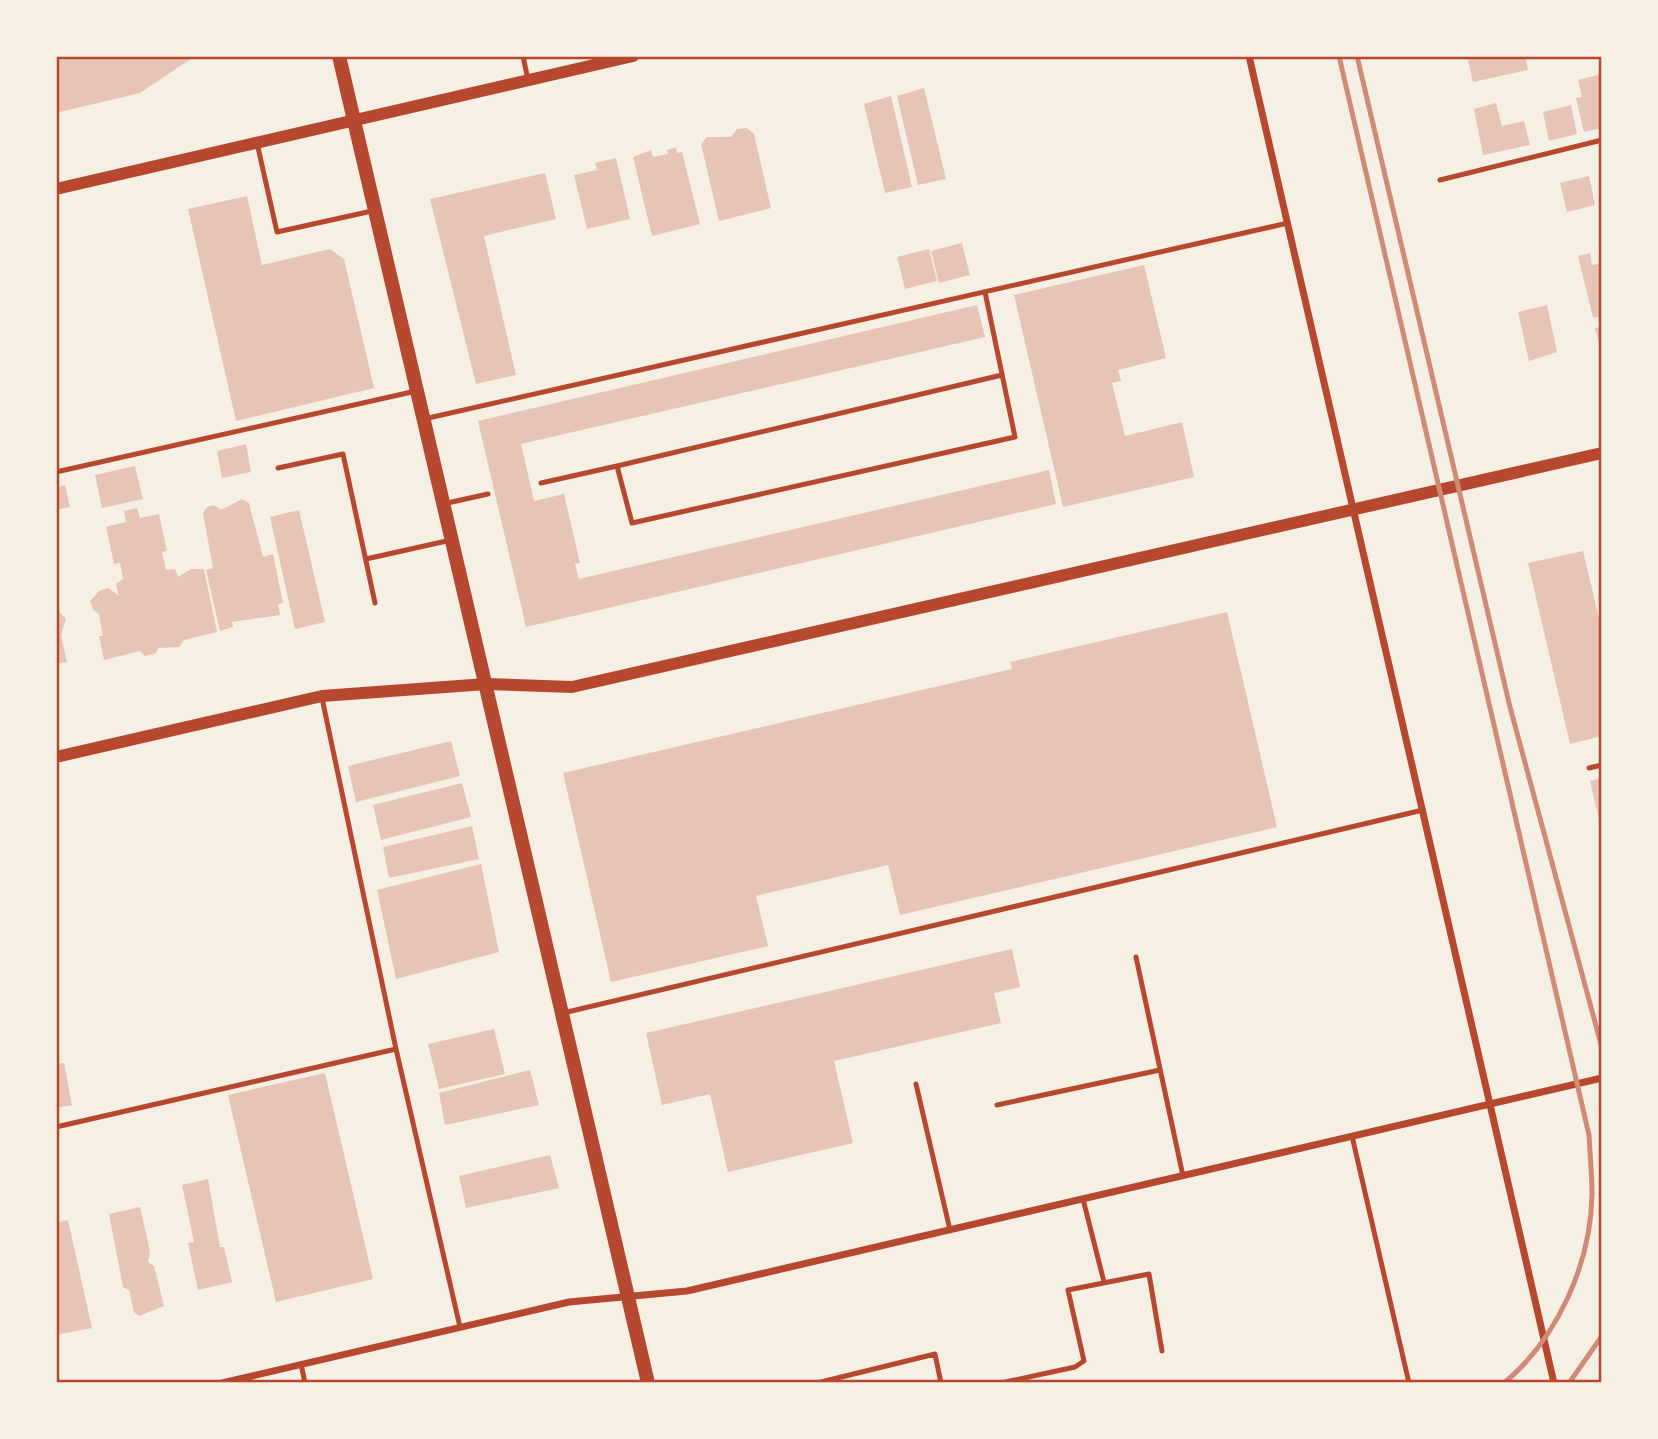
<svg xmlns="http://www.w3.org/2000/svg" width="1658" height="1439" font-family="'PT Sans Narrow',sans-serif">
  <style>
    .building { fill: #e6c5b7 }
    .lines { fill: none; stroke-linecap: round; stroke-linejoin: round }
    .service { stroke: #b5482f; stroke-width: 5 }
    .minor { stroke: #b5482f; stroke-width: 7 }
    .tertiary { stroke: #b5482f; stroke-width: 12 }
    .secondary { stroke: #b5482f; stroke-width: 14 }
    .rail { stroke: #cf8b77; stroke-width: 5 }
    .neatline { fill: none; stroke: #b5482f; stroke-width: 2.5 }
  </style>
  <rect width="100%" height="100%" fill="#f6efe4"/>
  <path class="building" d="M56,56H195L140,93L56,113Z
    M1467,56H1525L1528,70L1473,82Z
    M1602,74V128L1584,132L1576,98L1582,97L1578,80Z
    M924,88L946,179L918,185L897,96Z
    M891,96L912,187L885,193L864,104Z
    M1496,103L1502,126L1524,121L1530,145L1483,155L1474,109Z
    M1571,105L1577,134L1549,141L1543,112Z
    M747,128L754,134L771,208L719,221L701,144L707,137H731L737,129Z
    M676,147L677,153L682,152L700,224L652,236L633,157L651,150L653,157L668,154L667,150Z
    M616,158L630,219L587,229L574,175L597,170L595,163Z
    M545,173L556,219L484,236L516,375L476,384L430,199Z
    M1589,176L1595,205L1567,212L1560,183Z
    M247,196L262,265L330,249L344,259L374,388L236,421L188,209Z
    M962,243L970,275L939,283L931,251Z
    M929,249L937,281L905,289L897,257Z
    M1590,253L1592,265L1602,263V353L1595,328L1600,327L1598,317L1593,318L1578,256Z
    M1144,265L1166,358L1118,370L1121,381L1112,383L1125,436L1182,422L1194,477L1063,507L1014,295Z
    M977,305L985,337L521,444L534,501L564,494L580,563L575,564L579,579L1049,470L1056,504L526,627L478,421Z
    M1547,305L1557,352L1529,361L1518,312Z
    M246,444L251,472L222,478L217,451Z
    M135,466L143,499L102,508L95,475Z
    M65,485L70,507L56,510V488Z
    M242,499L249,503L263,557L273,554L283,603L278,604L280,615L232,622L233,627L220,631L206,570L213,568L203,513L207,507L214,505L221,510Z
    M137,508L140,518L159,514L167,551L162,552L166,570L175,569L178,577L191,569H204L217,632L184,640L179,647L158,648L156,653L145,656L140,651L104,660L99,636H103L99,614L93,609L90,601L99,591L108,588L119,596L116,584L123,579L120,563L114,564L106,527L126,522L124,511Z
    M299,510L325,622L295,629L270,517Z
    M1583,551L1602,631V736L1570,744L1528,563Z
    M56,609L66,619L61,635L67,662L56,664Z
    M1227,612L1277,827L900,915L888,865L756,896L768,946L611,982L563,773L1012,669L1010,662Z
    M451,741L460,776L356,802L348,766Z
    M1602,778V828H1601L1590,781Z
    M462,783L471,817L381,840L373,805Z
    M472,826L479,859L389,878L383,847Z
    M481,864L499,952L396,979L377,890Z
    M1012,949L1020,987L994,993L1001,1023L834,1061L853,1143L728,1172L710,1094L662,1105L646,1033Z
    M494,1029L505,1074L439,1089L428,1044Z
    M64,1063L72,1105L56,1108V1064Z
    M530,1070L539,1105L445,1125L439,1093Z
    M325,1073L373,1279L276,1302L228,1095Z
    M550,1155L559,1188L466,1208L459,1176Z
    M208,1179L220,1247H224L232,1282L198,1290L188,1243L194,1242L182,1185Z
    M140,1207L150,1251L148,1262L154,1266L164,1306L139,1316L134,1312L129,1290L123,1287L109,1214Z
    M68,1220L92,1328L56,1335V1223Z"/>
  <g class="lines">
    <path class="service" d="M523,56L528,80
      M257,143L277,232L372,211
      M1440,180L1602,140
      M985,292C995,340 1005,389 1015,437L632,523L617,466L1002,375
      M424,419L1288,223
      M278,468L343,454L375,603
      M56,472L416,391
      M541,483L617,466
      M443,504L488,494
      M366,559L451,540
      M322,698L396,1049L460,1327
      M1589,768L1602,765
      M1136,957L1183,1176
      M563,1013L1423,810
      M916,1084L950,1230
      M997,1105L1160,1070
      M56,1127L396,1049
      M1352,1136L1409,1383
      M1083,1199L1104,1282
      M301,1364L305,1383
      M817,1383L935,1354L941,1383
      M1001,1383L1075,1367L1084,1361L1068,1290L1149,1274L1162,1351"/>
    <path class="minor" d="M1249,56L1554,1383
      M222,1383L569,1302L687,1291L1602,1078"/>
    <path class="tertiary" d="M56,189L633,56
      M56,757L322,696L486,684L572,687L1602,453"/>
    <path class="secondary" d="M339,56L648,1383"/>
    <path class="rail" d="M1339,56L1589,1135C1590,1155 1592,1175 1592,1194C1591,1264 1557,1339 1504,1383
      M1357,56L1510,707L1602,1048
      M1569,1383L1602,1336"/>
  </g>
  <rect width="1658" height="1439" fill="none" stroke="#f6efe4" stroke-width="116"/>
  <rect x="58" y="58" width="1542" height="1323" class="neatline"/>
</svg>
